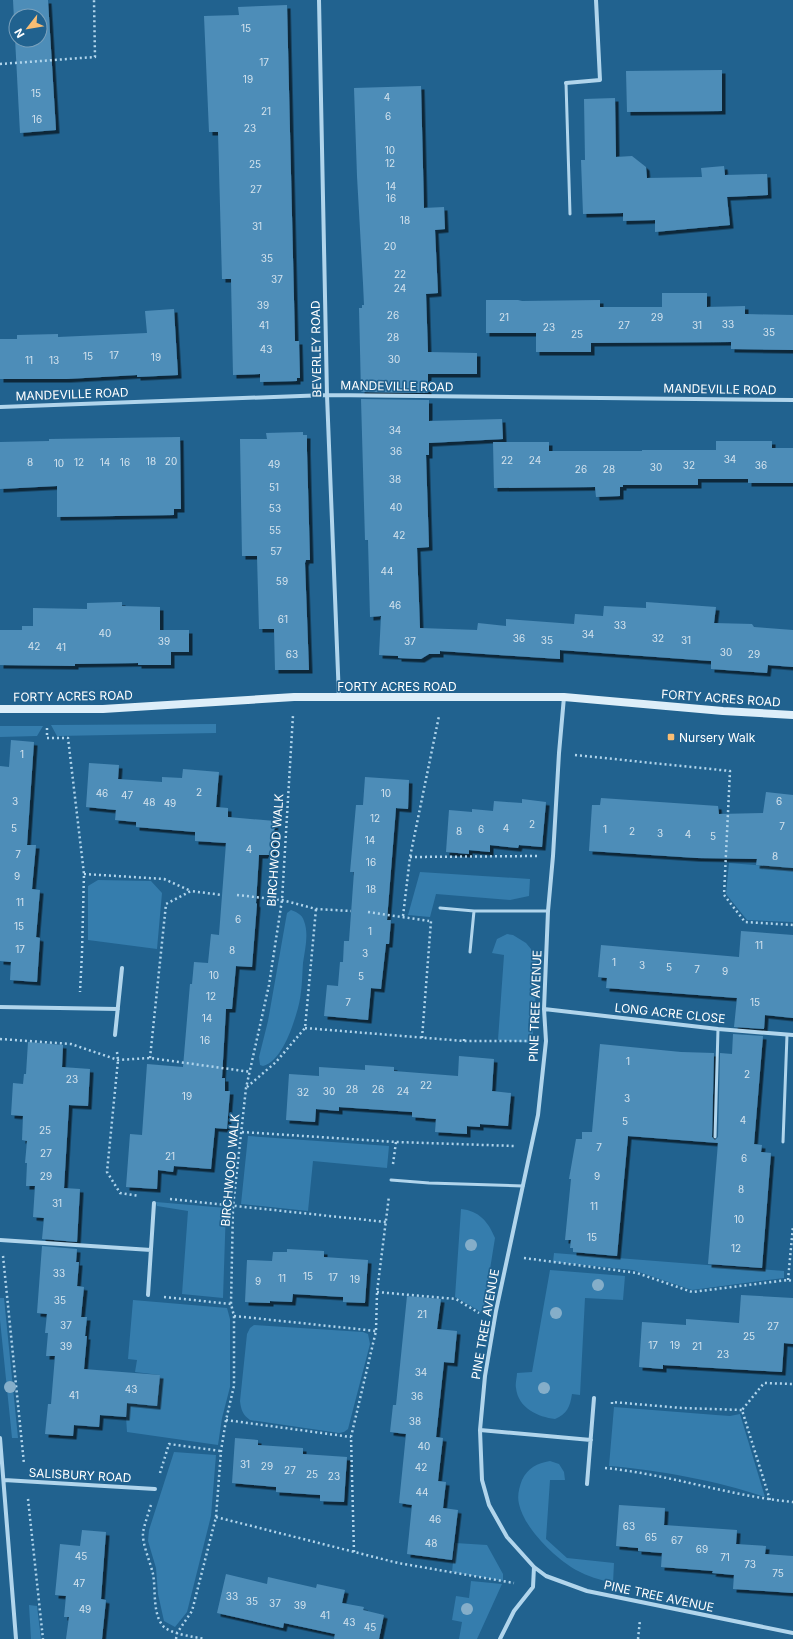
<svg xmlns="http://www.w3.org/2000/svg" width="793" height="1639" font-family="Inter,sans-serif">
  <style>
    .green { fill: #357dad }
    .building { fill: #4e8db8; fill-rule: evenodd; filter: url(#shadow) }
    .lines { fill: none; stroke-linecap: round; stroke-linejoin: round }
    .path { stroke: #b1d5ec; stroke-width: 2.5; stroke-dasharray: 2 3; stroke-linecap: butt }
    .lane { stroke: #b1d5ec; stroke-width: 3 }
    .street { stroke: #b1d5ec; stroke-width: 4 }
    .secondary { stroke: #ddeef9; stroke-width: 8 }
    .tree { fill: #85aec9 }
    .poi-dot { fill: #f9bd73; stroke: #21628f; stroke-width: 1.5 }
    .labels { text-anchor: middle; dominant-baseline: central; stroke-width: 3.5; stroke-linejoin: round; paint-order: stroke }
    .number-label { font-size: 10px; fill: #d3e2ed }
    .street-label { font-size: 12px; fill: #fff; stroke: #21628f }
    .poi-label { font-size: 12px; fill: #fff; stroke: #21628f; text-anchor: start }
  </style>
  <defs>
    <filter id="shadow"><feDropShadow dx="3.5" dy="3.5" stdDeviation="0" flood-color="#0009"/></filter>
  </defs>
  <rect width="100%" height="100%" fill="#21628f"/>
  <path class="green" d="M216,724V733L57,736L51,725Z
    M0,726H43L37,736L0,737Z
    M729,863L793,868V922L747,920L726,894Z
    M420,872L530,879L529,896L510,900L436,894L430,917L408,915Z
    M98,880L151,881L162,893L157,949L88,940V886Z
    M291,910C296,912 302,914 304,921C309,934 305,949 303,963C302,978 302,994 298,1008C293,1026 282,1061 263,1066L260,1065L259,1057L268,1021L287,913Z
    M507,934L513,935L526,943L531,949L538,965L532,1043L498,1040L504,955L492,953L497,939Z
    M248,1136L389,1146L387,1168L313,1161L308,1211L241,1204Z
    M156,1202L226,1208L223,1298L182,1294L188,1211L157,1206Z
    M461,1209C479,1211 488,1221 495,1238L483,1313L455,1297Z
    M554,1253L784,1271V1278L692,1290L633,1270L553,1262Z
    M550,1270L625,1276L623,1300L585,1298L580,1395L572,1394C570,1407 567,1414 555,1419C538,1417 518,1408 516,1388C515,1384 517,1377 517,1373L532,1372Z
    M0,1298H4L18,1438H12L0,1320Z
    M133,1300L227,1308L230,1319V1387L222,1418L218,1445L127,1432L126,1417L127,1403L157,1406L160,1375L135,1372L137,1360L128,1359Z
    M254,1325L363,1332L368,1334L370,1344L348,1429L344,1432L339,1433L250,1420C243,1415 241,1410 240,1401L247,1334L250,1328Z
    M614,1407L716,1415L730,1416L740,1414L765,1497C718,1481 659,1470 609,1466Z
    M174,1452L216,1455L211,1516L187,1612L175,1627L164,1621L158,1594L156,1568L148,1541L149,1530Z
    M550,1461L559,1464L564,1472L565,1480H550L546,1539L567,1558L614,1563L613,1583C600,1580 587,1576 576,1570C555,1558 524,1528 519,1504C517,1496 519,1488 522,1480C528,1468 537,1463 550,1461Z
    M455,1543L487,1545L503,1574V1581L452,1572Z
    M471,1581L502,1584L477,1639H459L462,1622L452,1620L456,1596L469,1598Z
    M29,1605L37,1606L41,1639H31Z"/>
  <path class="building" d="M13,0H48L56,130L20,133ZM16,16H40V40H16Z
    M287,5L295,341H299L300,378H297V381L260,382V374L233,375L231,279H222L218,132H209L204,16L239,15L238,7Z
    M722,70V111L627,112L626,71Z
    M421,86L424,208L444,207L445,229L435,230L438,293L426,294L428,352L477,353V374H428V393L361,392L359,308H362V305H364L363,283L357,176L354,88Z
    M615,98L616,157L632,156L646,167L647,178L702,177L701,168L724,166L725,175L767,174L768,195L727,197L730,225L655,232V220L623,221V213L583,214L581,160H585L584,99Z
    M662,293H707V307L745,306V314L793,315V350L731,349V342L591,343V352H536V333H486V300H518L522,301L600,300V307H662Z
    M174,309L178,375L137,377V375L67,379H0V339H17V335L58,334V337L147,333L145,311Z
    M361,399L429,400V421L502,419L503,439L429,443V455H426L429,547L417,548L420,628L477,630L478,623L506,626V619L574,624L575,614L603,616L604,606L646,608V602L716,607L714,623L752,624L754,627L793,630V667L768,665L767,673L711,669V661L560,650V659L440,651V654H429L421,659L398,658V656L379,655L381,616L370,617L368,540H365Z
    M303,432V435H307V451L310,560H306L305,563L309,670H275L274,629H259L257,556H242L240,439H267L266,433Z
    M180,437L181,509H174V515L57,517V486L0,489V442L49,441V439Z
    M716,441H772V448H793V483H748V479H698V485H623V487H620V496L596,497L595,487L494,488L493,442H549V451H642V450H716Z
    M122,602V606L160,607V630H189V652H171V665H138V663L75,664V666L0,665V630H22V626H33V608L87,609V603Z
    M11,740L34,742L27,845H36L32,889L40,890L36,937L40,938L37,982L10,980L11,962L0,961V766L9,767Z
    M89,763L119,765L118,779L162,782V777L182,778L183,769L219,772L216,807L228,808V817L275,821L272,855H259L256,903L257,904L252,967L236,966L232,1009H226L222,1078H225V1091H230L227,1129L215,1128L211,1169L174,1166L173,1172L158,1170L157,1189L126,1187L130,1134L142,1135L147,1064L183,1067L190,984H192L194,962L208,963L211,934L219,935L226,843L195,841V832L136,827V822L115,820L116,810L86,807Z
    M365,777L409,780L408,809L396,808L387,920H391L389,944H386L381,989L371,988L368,1020L324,1016L327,985L338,986L340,962H343L344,941H349L354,872H350L356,805H363Z
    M766,792L793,795V868L756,865L757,859L697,858L589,851L592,805H600L601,798L718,806L719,814L763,813Z
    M522,799L546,802L542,847L519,845L518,848L490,845V852L469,850V854L446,852L449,810L472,812V809L493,811L494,801L522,803Z
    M741,931L793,935V1018L765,1015L764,1029L734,1027L737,998L606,988L607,978L598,977L601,945L739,957Z
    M733,1034L763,1036L754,1144L762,1145L761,1152L771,1153L762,1268L708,1264L718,1143L628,1136L617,1256L573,1252V1248H570L571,1240H565L571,1179H569L576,1139H582V1132H592L600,1044L681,1052L714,1053L712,1137L715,1140L718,1137L720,1053L732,1054Z
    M28,1042L63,1045L62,1067L90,1069L88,1106L69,1105L64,1188L80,1189L77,1242L42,1239L44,1218L33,1217L35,1186H26L27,1163H25L27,1141L22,1140L23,1116L11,1115L13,1083L23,1084L24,1074H26Z
    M459,1056L494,1059L492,1091L511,1093L508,1126L480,1124V1127L467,1126V1134L435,1132L436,1119L412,1117V1112L339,1107V1111L316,1109L315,1122L286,1120L289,1074L319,1076V1067L365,1070V1065L394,1067V1071L458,1076Z
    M42,1246L77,1249L76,1262H79L77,1286L84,1287L81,1317H87L85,1336H87L84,1369L160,1375L157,1406L127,1403L126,1417L100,1415L99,1427L74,1425L73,1436L45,1434L48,1404H51L55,1356H46L48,1333H45L47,1314L37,1313Z
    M287,1249L324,1251V1257L368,1260L365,1303L343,1302V1297L293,1294L292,1302L270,1301V1303L245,1302L247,1260L272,1261L273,1252H287Z
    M741,1295L793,1298V1344L784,1343L782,1372L663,1365V1369L639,1367L642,1322L686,1325V1319L739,1323Z
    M407,1296L441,1299L437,1329L457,1331L454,1363L444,1362L436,1437L443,1438L438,1481L446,1482L443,1508L458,1510L452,1560L407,1554L412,1505L399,1503L406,1434L390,1432L393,1405H396Z
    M235,1438L258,1440V1445L303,1448V1454L347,1457L344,1502L320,1501V1495L276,1492V1487L232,1483Z
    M619,1505L665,1508L664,1525L737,1530L736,1544L766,1546L765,1554L793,1556V1593L733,1589L734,1575L712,1573L713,1571L661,1567L662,1553L638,1551V1548L616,1546Z
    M82,1530L106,1532L101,1599L106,1600L102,1639H66L69,1617H64L66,1596L55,1595L60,1544L80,1546Z
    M226,1574L267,1584L268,1577L316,1588L317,1584L345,1590L342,1603L364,1607L363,1610L384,1615L379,1639H334L335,1634L284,1623L283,1628L217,1613Z"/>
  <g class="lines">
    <path class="path" d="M0,64L95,57L94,0
      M47,728V738H68L84,874L82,953L80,992
      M575,755L730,771L724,895L745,922L793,925
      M410,857L537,856
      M84,874L164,879L191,891
      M237,895L282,900L316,909L351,911
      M368,912L429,921
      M403,916L410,857L439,716
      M305,1028L464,1041H528
      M422,1038L431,921
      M0,1039L71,1044L118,1060L150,1058L251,1072
      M464,1041V1037
      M117,1052L118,1060L107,1172L120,1193L139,1196
      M150,1058L166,904L191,891L222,895
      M247,1087L276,1062L305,1028L316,909
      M242,1132L396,1142L515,1146
      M393,1164L396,1142
      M170,1199L386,1222
      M3,1256L24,1464
      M524,1258L637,1273L692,1292L788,1280L793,1281
      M788,1280L793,1226
      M377,1292L456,1299L479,1313
      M164,1297L231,1304
      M234,1316L376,1331
      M612,1404V1402L682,1408L742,1410
      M226,1420L351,1437
      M605,1468C668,1474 729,1496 793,1502
      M160,1473L169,1444L221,1451
      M28,1499L43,1639
      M770,1500L742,1410L764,1383L793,1384
      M151,1505C148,1514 145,1523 143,1532C142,1544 150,1561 153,1574C156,1589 152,1615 164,1627C172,1634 194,1637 205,1639
      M216,1517L398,1563L514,1583
      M354,1552L351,1437L376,1331L377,1292L389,1196
      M176,1639L177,1633L192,1611L216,1517L221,1451L226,1420L234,1386V1316L231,1304L233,1207L246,1088L269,985L282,900L293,715
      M638,1639L640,1620"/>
    <path class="lane" d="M566,83L570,214
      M440,908L474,911H548
      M470,952L474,911
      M715,1137L718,1029
      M783,1142L787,1035
      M391,1180L429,1183L523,1186"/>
    <path class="street" d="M319,0L327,395L339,698
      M566,83L600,80L596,0
      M0,407L327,395L793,400
      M564,697L559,753L553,856L548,911L544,1009L546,1041L538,1115L496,1311L485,1376L480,1430L482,1480L489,1505L507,1537L534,1567L546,1576L587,1591L793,1633
      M0,1007L118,1009
      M544,1009L718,1029L793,1035
      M115,1035L122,968
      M0,1240L151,1250
      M148,1295L154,1203
      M480,1430L591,1440
      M0,1438L16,1639
      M4,1480L155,1489
      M587,1484L594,1398
      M500,1639L514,1611L533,1587L534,1567"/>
    <path class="secondary" d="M0,709H103L294,697H564L723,711L793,715"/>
  </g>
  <g class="tree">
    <circle cx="471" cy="1245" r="6"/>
    <circle cx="598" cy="1285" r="6"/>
    <circle cx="556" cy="1313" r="6"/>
    <circle cx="10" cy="1387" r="6"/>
    <circle cx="544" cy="1388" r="6"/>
    <circle cx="467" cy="1609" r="6"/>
  </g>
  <rect class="poi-dot" x="667" y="733" width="8" height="8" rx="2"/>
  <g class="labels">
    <g class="number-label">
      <text x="246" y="28">15</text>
      <text x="264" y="62">17</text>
      <text x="248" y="79">19</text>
      <text x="36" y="93">15</text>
      <text x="387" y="97">4</text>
      <text x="266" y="111">21</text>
      <text x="388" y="116">6</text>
      <text x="37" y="119">16</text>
      <text x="250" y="128">23</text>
      <text x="390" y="150">10</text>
      <text x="390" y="163">12</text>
      <text x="255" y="164">25</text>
      <text x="391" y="186">14</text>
      <text x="256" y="189">27</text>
      <text x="391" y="198">16</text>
      <text x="405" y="220">18</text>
      <text x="257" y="226">31</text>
      <text x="390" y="246">20</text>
      <text x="267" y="258">35</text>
      <text x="400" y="274">22</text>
      <text x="277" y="279">37</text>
      <text x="400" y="288">24</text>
      <text x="263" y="305">39</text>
      <text x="393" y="315">26</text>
      <text x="504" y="317">21</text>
      <text x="657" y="317">29</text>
      <text x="728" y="324">33</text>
      <text x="264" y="325">41</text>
      <text x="624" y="325">27</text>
      <text x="697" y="325">31</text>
      <text x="549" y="327">23</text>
      <text x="769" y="332">35</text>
      <text x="577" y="334">25</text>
      <text x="393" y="337">28</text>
      <text x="266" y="349">43</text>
      <text x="114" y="355">17</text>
      <text x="88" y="356">15</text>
      <text x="156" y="357">19</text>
      <text x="394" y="359">30</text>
      <text x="29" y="360">11</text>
      <text x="54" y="360">13</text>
      <text x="395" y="430">34</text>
      <text x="396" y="451">36</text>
      <text x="730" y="459">34</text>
      <text x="507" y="460">22</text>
      <text x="535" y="460">24</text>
      <text x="151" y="461">18</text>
      <text x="171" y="461">20</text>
      <text x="30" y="462">8</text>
      <text x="79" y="462">12</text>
      <text x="105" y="462">14</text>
      <text x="125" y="462">16</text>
      <text x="59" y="463">10</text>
      <text x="274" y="464">49</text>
      <text x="689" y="465">32</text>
      <text x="761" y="465">36</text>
      <text x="656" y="467">30</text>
      <text x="581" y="469">26</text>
      <text x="609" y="469">28</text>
      <text x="395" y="479">38</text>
      <text x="274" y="487">51</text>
      <text x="396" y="507">40</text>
      <text x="275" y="508">53</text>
      <text x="275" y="530">55</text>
      <text x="399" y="535">42</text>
      <text x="276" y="551">57</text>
      <text x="387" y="571">44</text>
      <text x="282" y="581">59</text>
      <text x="395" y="605">46</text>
      <text x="283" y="619">61</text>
      <text x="620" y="625">33</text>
      <text x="105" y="633">40</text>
      <text x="588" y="634">34</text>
      <text x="519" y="638">36</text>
      <text x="658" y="638">32</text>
      <text x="547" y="640">35</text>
      <text x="686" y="640">31</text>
      <text x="164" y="641">39</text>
      <text x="410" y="641">37</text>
      <text x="34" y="646">42</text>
      <text x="61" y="647">41</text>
      <text x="726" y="652">30</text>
      <text x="292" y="654">63</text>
      <text x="754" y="654">29</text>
      <text x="22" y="754">1</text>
      <text x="199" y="792">2</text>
      <text x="102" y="793">46</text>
      <text x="386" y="793">10</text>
      <text x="127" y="795">47</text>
      <text x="15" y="801">3</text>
      <text x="779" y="801">6</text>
      <text x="149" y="802">48</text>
      <text x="170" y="803">49</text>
      <text x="375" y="818">12</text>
      <text x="532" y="824">2</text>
      <text x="782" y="826">7</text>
      <text x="14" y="828">5</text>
      <text x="506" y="828">4</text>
      <text x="481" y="829">6</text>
      <text x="605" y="829">1</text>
      <text x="459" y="831">8</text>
      <text x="632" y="831">2</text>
      <text x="660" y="833">3</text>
      <text x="688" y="834">4</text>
      <text x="713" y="836">5</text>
      <text x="370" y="840">14</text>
      <text x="249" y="849">4</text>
      <text x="18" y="854">7</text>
      <text x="775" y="856">8</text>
      <text x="371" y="862">16</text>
      <text x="17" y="876">9</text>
      <text x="371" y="889">18</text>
      <text x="20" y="902">11</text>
      <text x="238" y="919">6</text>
      <text x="19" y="926">15</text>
      <text x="370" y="931">1</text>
      <text x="759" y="945">11</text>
      <text x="20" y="949">17</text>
      <text x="232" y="950">8</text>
      <text x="365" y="953">3</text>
      <text x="614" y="962">1</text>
      <text x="642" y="965">3</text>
      <text x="669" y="967">5</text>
      <text x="697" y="969">7</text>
      <text x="725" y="971">9</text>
      <text x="214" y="975">10</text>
      <text x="361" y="976">5</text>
      <text x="211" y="996">12</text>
      <text x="348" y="1002">7</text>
      <text x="755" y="1002">15</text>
      <text x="207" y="1018">14</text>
      <text x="205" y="1040">16</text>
      <text x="628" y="1061">1</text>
      <text x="747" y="1074">2</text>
      <text x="72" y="1079">23</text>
      <text x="426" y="1085">22</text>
      <text x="352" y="1089">28</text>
      <text x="378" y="1089">26</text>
      <text x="329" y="1091">30</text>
      <text x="403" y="1091">24</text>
      <text x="303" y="1092">32</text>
      <text x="187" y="1096">19</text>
      <text x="627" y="1098">3</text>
      <text x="743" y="1120">4</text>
      <text x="625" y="1121">5</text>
      <text x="45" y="1130">25</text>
      <text x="599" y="1147">7</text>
      <text x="46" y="1153">27</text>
      <text x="170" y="1156">21</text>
      <text x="744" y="1158">6</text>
      <text x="46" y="1176">29</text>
      <text x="597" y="1176">9</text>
      <text x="741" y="1189">8</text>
      <text x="57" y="1203">31</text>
      <text x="594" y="1206">11</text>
      <text x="739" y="1219">10</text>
      <text x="592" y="1237">15</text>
      <text x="736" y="1248">12</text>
      <text x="59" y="1273">33</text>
      <text x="308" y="1276">15</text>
      <text x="333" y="1277">17</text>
      <text x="282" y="1278">11</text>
      <text x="355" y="1279">19</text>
      <text x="258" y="1281">9</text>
      <text x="60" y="1300">35</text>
      <text x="422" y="1314">21</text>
      <text x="66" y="1325">37</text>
      <text x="773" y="1326">27</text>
      <text x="749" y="1336">25</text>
      <text x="653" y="1345">17</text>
      <text x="675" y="1345">19</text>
      <text x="66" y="1346">39</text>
      <text x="697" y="1346">21</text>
      <text x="723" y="1354">23</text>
      <text x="421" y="1372">34</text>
      <text x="131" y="1389">43</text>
      <text x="74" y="1395">41</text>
      <text x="417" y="1396">36</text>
      <text x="415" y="1421">38</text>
      <text x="424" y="1446">40</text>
      <text x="245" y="1464">31</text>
      <text x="267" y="1466">29</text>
      <text x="421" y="1467">42</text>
      <text x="290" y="1470">27</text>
      <text x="312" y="1474">25</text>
      <text x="334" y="1476">23</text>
      <text x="422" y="1492">44</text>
      <text x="435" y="1519">46</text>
      <text x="629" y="1526">63</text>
      <text x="651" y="1537">65</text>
      <text x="677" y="1540">67</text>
      <text x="431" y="1543">48</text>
      <text x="702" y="1549">69</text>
      <text x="81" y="1556">45</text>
      <text x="725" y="1557">71</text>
      <text x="750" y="1564">73</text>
      <text x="778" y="1573">75</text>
      <text x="79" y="1583">47</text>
      <text x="232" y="1596">33</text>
      <text x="252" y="1601">35</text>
      <text x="275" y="1603">37</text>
      <text x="300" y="1605">39</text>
      <text x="85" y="1609">49</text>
      <text x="325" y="1615">41</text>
      <text x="349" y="1622">43</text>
      <text x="370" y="1627">45</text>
    </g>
    <g class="street-label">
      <text transform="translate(316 349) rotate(-91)">BEVERLEY ROAD</text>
      <text transform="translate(397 386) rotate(1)">MANDEVILLE ROAD</text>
      <text transform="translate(720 389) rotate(1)">MANDEVILLE ROAD</text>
      <text transform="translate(72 394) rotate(-2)">MANDEVILLE ROAD</text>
      <text x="397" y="686">FORTY ACRES ROAD</text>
      <text transform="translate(73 696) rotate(-1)">FORTY ACRES ROAD</text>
      <text transform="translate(721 698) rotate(4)">FORTY ACRES ROAD</text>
      <text transform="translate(275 850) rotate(-86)">BIRCHWOOD WALK</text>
      <text transform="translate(535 1006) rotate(-88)">PINE TREE AVENUE</text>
      <text transform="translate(670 1013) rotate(6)">LONG ACRE CLOSE</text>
      <text transform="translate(230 1170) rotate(-85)">BIRCHWOOD WALK</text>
      <text transform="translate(485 1324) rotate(-80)">PINE TREE AVENUE</text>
      <text transform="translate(80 1475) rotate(3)">SALISBURY ROAD</text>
      <text transform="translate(659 1596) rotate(12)">PINE TREE AVENUE</text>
    </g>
    <g class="poi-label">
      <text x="679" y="737">Nursery Walk</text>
    </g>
  </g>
  <g transform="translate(28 28) rotate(239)"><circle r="19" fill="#21628f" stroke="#7aa1bc"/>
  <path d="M0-3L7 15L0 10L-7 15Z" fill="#f9bd73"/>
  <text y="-6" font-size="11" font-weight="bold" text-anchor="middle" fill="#ffffff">N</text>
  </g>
</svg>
